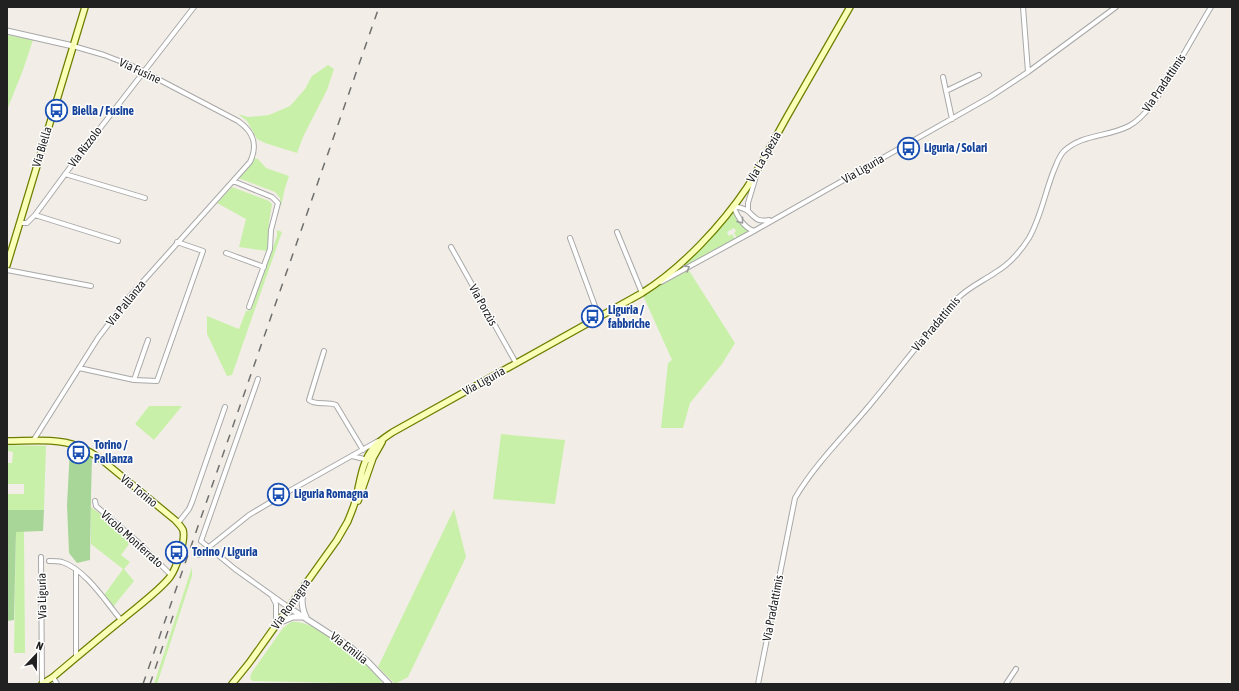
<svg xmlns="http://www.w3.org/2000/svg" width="1239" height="691" font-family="'Asap Condensed',sans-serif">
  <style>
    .grass { fill: #c9f0a9 }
    .forest { fill: #a8d598 }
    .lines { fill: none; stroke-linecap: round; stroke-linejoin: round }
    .minor-casing { stroke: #a8a8a8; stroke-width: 6 }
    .tertiary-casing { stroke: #a8a8a8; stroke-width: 7 }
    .secondary-casing { stroke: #6e7f00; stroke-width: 8 }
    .minor { stroke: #fff; stroke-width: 4 }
    .tertiary { stroke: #fff; stroke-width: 5 }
    .secondary { stroke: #f9ffb7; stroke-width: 5.5 }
    .rail { stroke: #6f6f6f; stroke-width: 1.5; stroke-dasharray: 8 8; stroke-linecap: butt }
    .oneway { stroke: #9b9b9b }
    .labels { text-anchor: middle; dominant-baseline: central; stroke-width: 3; stroke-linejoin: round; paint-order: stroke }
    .street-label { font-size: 12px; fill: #212121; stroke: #fff }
    .transit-label { font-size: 12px; font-weight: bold; fill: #164399; stroke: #fff; text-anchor: start }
  </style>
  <rect width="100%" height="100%" fill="#f2eee7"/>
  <path class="grass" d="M7,35L33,40L23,70L7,110Z
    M328,65L334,69L327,90L303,137L297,153L265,143L257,139L247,121L238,114L248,117L269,115L290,106L305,89L312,76Z
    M254,158L258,159L266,168L289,176L285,188L281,206L280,198L275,192L238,178L250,165Z
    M232,187L269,201L272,204L269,223L268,246L267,251L239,247L246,219L217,203Z
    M734,212L740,224L749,232L737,238L734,233L736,231L734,228L727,232L729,236L732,234L735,239L677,272L706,244Z
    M277,230L282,232L232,375L227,376L207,334V316L239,329L246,311L251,310L277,236Z
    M688,269L735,343L722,364L690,403L683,428H661L668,363L672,360L642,293Z
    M149,406H182L154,440L135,424Z
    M501,434L565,440L555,504L493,499Z
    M7,445L46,446L44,510H7V494H24V484H7V463H12L13,452L7,451Z
    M91,507L118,527L132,540L121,555L130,562L124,569L134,581L113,607L104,595L123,569L91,544Z
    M454,509L466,557L408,677L395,684L378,667Z
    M24,531L25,653H14L16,532Z
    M192,567V576L157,684H154Z
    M291,622C314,619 358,655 373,672C376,676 381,679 382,684L252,681L250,678L252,672L283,628Z"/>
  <path class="forest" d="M70,448L92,457L91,496L90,560L77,563L69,553L67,505Z
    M7,510H44L43,531L16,532L14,620L7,621Z"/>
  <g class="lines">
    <defs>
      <path id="minor" d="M1023,7L1028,72
        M943,77L952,119
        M946,91L979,75
        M65,174L145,198
        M233,181L272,197L278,203L271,230L270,249L249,307
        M733,206C738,207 745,208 749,212C756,219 758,222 769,220
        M733,206C738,217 743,227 754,231
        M748,211V203L757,173
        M35,215L118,241
        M20,223H27L35,215L77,158L194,7
        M617,232L642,293
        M570,238L599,317
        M451,247L516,363
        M226,253L264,267
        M7,270L91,286
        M661,282L754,231L990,97L1028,72L1116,7
        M324,351L309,400C316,406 327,401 336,405L363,450
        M79,368L134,380L148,340
        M258,379L201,541L235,569L288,607
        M134,380L157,381L203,251L177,242
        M33,441L98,338L130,296L250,162C258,145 254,132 238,121L135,67L104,55L73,46
        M352,456L368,460
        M95,501L96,506L139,543L171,575
        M178,523L189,509L192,502L225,407
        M199,555L249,515L291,490L378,441
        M41,557L42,684
        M49,561C53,561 58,561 62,562C85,569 106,602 121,620
        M76,570V657
        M272,596L276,604V624
        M53,677L57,684
        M758,684L795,498C815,464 844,436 869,406C899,370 927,332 958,298C969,287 983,281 996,272C1010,264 1020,252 1029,238C1041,217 1045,192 1054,170C1057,163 1059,156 1064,151C1082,134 1108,137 1129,126C1149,115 1164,86 1176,67C1188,47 1199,27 1211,7
        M1006,684L1016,669"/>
      <path id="tertiary" d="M7,31L73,46
        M304,588C301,598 301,607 306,617
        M288,607L350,647L367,661L389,684
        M278,623L293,617H303"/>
      <path id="secondary" d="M7,265L85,7
        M7,441C30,441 56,438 78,446C87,450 95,455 102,460L175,520C178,523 181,526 183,530C186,540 176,569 170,577C160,590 137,607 124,618C100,637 77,657 53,677L42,684
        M358,501L373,458L382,442
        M347,523C350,516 353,509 355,502C360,484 361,462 374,447C379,441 387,436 393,432L642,293C682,268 722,225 748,186C762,163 775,138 788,115C809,79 829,43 850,7
        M232,684L249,663L337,540L348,521"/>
    </defs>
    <use href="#minor" class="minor-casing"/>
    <use href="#tertiary" class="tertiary-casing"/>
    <use href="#secondary" class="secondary-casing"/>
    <use href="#minor" class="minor"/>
    <use href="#tertiary" class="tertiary"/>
    <use href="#secondary" class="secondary"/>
    <path class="rail" d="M143,684L379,7
      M150,684L175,610"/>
  </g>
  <defs><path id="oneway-chevron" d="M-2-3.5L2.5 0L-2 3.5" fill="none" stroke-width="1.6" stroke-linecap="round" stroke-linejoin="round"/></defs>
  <g class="oneway">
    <use href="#oneway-chevron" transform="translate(741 221) rotate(52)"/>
    <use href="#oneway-chevron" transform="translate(687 268) rotate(-29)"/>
  </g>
  <defs>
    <symbol id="bus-ring" viewBox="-11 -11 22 22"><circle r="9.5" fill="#fff" stroke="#1a4fb4" stroke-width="1.5"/><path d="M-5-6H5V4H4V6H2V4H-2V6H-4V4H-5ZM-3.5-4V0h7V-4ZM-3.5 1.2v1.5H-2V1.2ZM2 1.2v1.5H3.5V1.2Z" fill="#1a4fb4"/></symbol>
  </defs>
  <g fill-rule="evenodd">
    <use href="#bus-ring" x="44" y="98" width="25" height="25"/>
    <use href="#bus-ring" x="896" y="136" width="25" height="25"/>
    <use href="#bus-ring" x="580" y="304" width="25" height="25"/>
    <use href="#bus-ring" x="66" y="440" width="25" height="25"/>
    <use href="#bus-ring" x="266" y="482" width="25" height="25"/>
    <use href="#bus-ring" x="164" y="540" width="25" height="25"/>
  </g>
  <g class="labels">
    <g class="street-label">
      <text transform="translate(140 71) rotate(25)">Via Fusine</text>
      <text transform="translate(1164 83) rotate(-56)">Via Pradattimis</text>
      <text transform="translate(42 147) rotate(-73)">Via Biella</text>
      <text transform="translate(85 147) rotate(-53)">Via Rizzolo</text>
      <text transform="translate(764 157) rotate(-60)">Via La Spezia</text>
      <text transform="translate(863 169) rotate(-30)">Via Liguria</text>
      <text transform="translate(126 303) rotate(-51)">Via Pallanza</text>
      <text transform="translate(483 305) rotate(61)">Via Porzùs</text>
      <text transform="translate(936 324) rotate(-50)">Via Pradattimis</text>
      <text transform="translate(484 381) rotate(-29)">Via Liguria</text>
      <text transform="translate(139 491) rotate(39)">Via Torino</text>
      <text transform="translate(132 539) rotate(42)">Vicolo Monferrato</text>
      <text transform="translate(42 596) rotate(-91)">Via Liguria</text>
      <text transform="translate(291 604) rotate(-55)">Via Romagna</text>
      <text transform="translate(773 608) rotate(-79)">Via Pradattimis</text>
      <text transform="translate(349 648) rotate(38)">Via Emilia</text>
    </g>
    <g class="transit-label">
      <text x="72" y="111">Biella / Fusine</text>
      <text x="924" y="148">Liguria / Solari</text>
      <text x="608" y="310">Liguria /<tspan x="608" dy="14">fabbriche</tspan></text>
      <text x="94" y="445">Torino /<tspan x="94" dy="14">Pallanza</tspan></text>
      <text x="294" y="494">Liguria Romagna</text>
      <text x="192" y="552">Torino / Liguria</text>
    </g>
  </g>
  <rect width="1239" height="691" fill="none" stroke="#212121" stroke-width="16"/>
  <g transform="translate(36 655) rotate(22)" stroke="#ffffff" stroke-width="3" paint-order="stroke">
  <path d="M0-3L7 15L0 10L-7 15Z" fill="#212121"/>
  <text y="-6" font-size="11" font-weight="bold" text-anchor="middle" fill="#212121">N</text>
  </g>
</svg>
